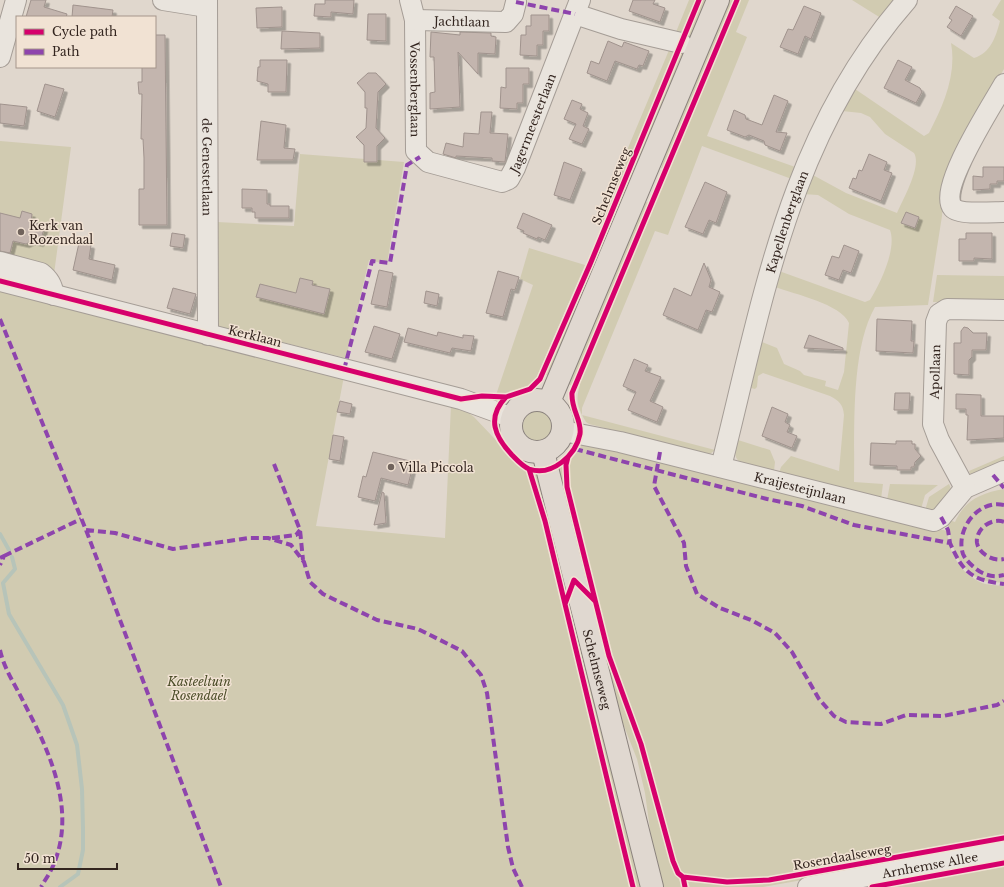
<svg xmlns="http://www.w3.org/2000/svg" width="1004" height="887" font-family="'Libre Baskerville',serif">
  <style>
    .green { fill: #d1cbb1 }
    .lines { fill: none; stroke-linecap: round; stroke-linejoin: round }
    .stream { stroke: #b7c4b9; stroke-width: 4 }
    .building { fill: #c3b5ae; stroke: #a0938d; filter: url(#shadow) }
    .minor-casing { stroke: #a59d96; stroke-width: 22 }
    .major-casing { stroke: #8b837d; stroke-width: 24 }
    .minor { stroke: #e9e4dd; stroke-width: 20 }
    .major { stroke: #e0d8d0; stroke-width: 22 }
    .quiet { stroke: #8e44ad; stroke-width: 4; stroke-dasharray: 8 4; stroke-linecap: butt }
    .cycleway-casing { stroke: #f1e2d3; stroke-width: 8 }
    .cycleway { stroke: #d6006c; stroke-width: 5 }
    .poi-dot { fill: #70635c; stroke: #f1e2d3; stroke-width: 1.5 }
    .labels { text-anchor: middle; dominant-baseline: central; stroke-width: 3; stroke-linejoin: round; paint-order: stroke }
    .street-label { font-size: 12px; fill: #33251f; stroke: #f1e2d3 }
    .poi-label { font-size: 12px; fill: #33251f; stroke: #f1e2d3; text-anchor: start }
    .park-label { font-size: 12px; font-style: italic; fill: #4b4d28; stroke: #f1e2d3 }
  </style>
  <defs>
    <filter id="shadow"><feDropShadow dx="3.5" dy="3.5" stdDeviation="0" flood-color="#0004"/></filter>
  </defs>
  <rect width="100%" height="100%" fill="#e0d7cd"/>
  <path class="green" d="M689,0H697L680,39L674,37Z
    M701,0H711L613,219L610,218Z
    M725,0H735L664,169L661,168L665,155L666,143Z
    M740,0H749L736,32L747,37L707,136L798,168L794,178H789L702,146L668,235L655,231L582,408V415L715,450L710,454H707L589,424L586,422C578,409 575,400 580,385L578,384Z
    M852,0H893L895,1L884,20Z
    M1001,0H1004V69L955,153L943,194L942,216L928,305L875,307C850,351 855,431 854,482L883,484L881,499L779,473L781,467L791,456L839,471L844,415C843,404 839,401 830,396L763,373L758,376L757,387L755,389L751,388L762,342L777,348L784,364L800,371L804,375L826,381L825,386L838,390L844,372L849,323C841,304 794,294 775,287L779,271L865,302L870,300C880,284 897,249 890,230L849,214L818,195L803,194L811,174L846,193L897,213C903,199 922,166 914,153L885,134L870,117L861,113L842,111L855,89L924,136L929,133C943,106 957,75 951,43L974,58C991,53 996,36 1000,21L992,15Z
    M672,43L678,45L604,220L599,217Z
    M0,141L71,147L54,274L0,259Z
    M300,154L404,162L387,264L389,265L369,260L346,358L216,326L217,222L294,226Z
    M646,202L650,203L573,386L568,384L629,232Z
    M529,248L585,265L535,381C527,390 508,396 496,395L533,285L520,279Z
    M588,270L595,273L549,376L544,374Z
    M937,275L1004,276V303L933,302Z
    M0,288L344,376L316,526L445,538L451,405L465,410L474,417L530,476L632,887H0Z
    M523 426a15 15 0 1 1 30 0a15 15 0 1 1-30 0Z
    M738,440L770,450L775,462L774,471L740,462C732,456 736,449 738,440Z
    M584,443L722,473L947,531C949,553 960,573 982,583C988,585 997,585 1004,586V835L770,878L728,880L692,876L680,872L663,823L643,743L607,640L571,497L569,464L570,459Z
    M1004,456V465L972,478L969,471Z
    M564,465L568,498L591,595L583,585L558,468Z
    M534,472H537L569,587L565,598Z
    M890,484L938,485L925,495L921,509L887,500Z
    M949,484L952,491L941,508L924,514L929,497Z
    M1004,489V583C998,582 991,582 985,581C965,575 953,554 950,535C949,529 947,526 949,520L955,522C965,500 981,493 1004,489Z
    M570,594L642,887H635L567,606Z
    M586,594L594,604L607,656L639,745L666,845L682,887H664L662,885L651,837L645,793L637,759L618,711Z
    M1004,840V844L763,887H690L688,882L690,880L727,884L769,882Z
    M1004,865V887H882Z"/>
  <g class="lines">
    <path class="stream" d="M0,534L9,550
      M12,557L15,569L3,583L9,614L63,705L77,745L82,789L83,829V850L78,874L60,887"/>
  </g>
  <path class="building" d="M31,0H46L44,7L67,14L66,17H26Z
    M325,0H354L353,14L331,12V17L314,16L315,4H325Z
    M633,0H655L653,4L665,8L660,22L629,11Z
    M73,5L113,10L112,17H72Z
    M804,6L821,13L811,39L805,36L798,54L780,47L788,29L793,30Z
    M956,6L973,16L961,36L947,27L952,20L949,18Z
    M282,7V27L257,28L256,8Z
    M368,14H386V41L367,40Z
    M531,15H549V31H543V45H537V56L520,55L521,35H526V26H531Z
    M282,31L320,33V48L281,49Z
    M431,32L460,35V32L491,33V36L496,37L495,54L478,53V74L458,52L460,107L430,109V93L435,92L434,57H430Z
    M155,35H165L167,225H139V189H144V158L143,139H141L142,94H139L138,82H142V67H155Z
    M608,41L622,47L624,42L649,51L643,66L639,65L637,69L615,61L607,81L587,73L591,61L599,64Z
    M260,60H287L286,92H268V84L257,81L258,67H260Z
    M898,60L912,67L905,80L920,88L922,92L916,103L884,88Z
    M506,68H529V84H523V103H517V109L500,108L501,87L506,88Z
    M368,73H376L386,84L378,92L376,128L385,138L377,146V162H364V145L356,137L366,128L367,108H365V92L357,83Z
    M45,84L64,89L55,117L37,111Z
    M774,95L788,101L776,132L787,133L780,151L765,145L764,141L749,135L745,137L727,130L734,110L745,115L746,119L762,125Z
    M572,100L582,104L580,109L588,113L583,126L589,129L582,144L569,139L576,124L564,119Z
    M0,104L27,107L24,126L0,123Z
    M481,112H492L490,133L508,134L505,162L492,161V158L456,156V158L443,154L446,143L463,147L464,133L479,134Z
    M261,121L286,125L284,148L295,149L293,160H257Z
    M869,154L887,162L884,170L892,173L881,201L849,188L853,178L856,179L859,170L862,171Z
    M564,162L582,169L570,200L554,195Z
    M983,167H1004V181H997V184H990V189L973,190V176L983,177Z
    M705,182L727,192L716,223L709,220L703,234L685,227Z
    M242,189L267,190V204H270V206H289V218H255V212H252V208H242Z
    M22,211L32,214L31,222L45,225L40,243L32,241L26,244L13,241L10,253L0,251V213L20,218Z
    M906,212L919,217L915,228L901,223Z
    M523,213L552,225L545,240L538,237L537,239L523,233L524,231L517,228Z
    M172,233L185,235L183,248L170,246Z
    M966,233H992V259L974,258V261H959V239H966Z
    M79,243L91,245L89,259L115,265L112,280L73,270Z
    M844,245L859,251L851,273L843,270L839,280L825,275L832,256L839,258Z
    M704,263L711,280L709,287L720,292L712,312L706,310L698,330L663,315L674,288L691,296Z
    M379,270L393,273L387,307L371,304Z
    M498,271L519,277L515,290L511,289L503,317L486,313Z
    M300,278L313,281L312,285L330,289L324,314L256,297L260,284L296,293Z
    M173,288L196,294L190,314L167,308Z
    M426,291L439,294L437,306L424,303Z
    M877,319L912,321L911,341H914L913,353L876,351Z
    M374,326L400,334L392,359L365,352Z
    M964,327L968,328L973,333H987L986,350H972V357L969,360V375L954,374V343H961V331Z
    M408,328L437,336L438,332L463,338V335L474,336L471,351L452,348L450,353L404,342Z
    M809,335L843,348V350L804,348Z
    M634,359L648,365L645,371L661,377L650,401L663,407L657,422L628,410L636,392L623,386Z
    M895,393H910L909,410H894Z
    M956,394L981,395V416H1004V438L967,440L968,415H966V409H956Z
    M340,401L352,404L350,414L337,412Z
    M772,407L788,414L785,422L790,425L787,432L797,436L792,448L762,436Z
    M333,435L344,437L340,461L329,459Z
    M896,441H912V444H915V449L921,456L915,462L914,467H911V470H897V466L870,465L871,443L896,444Z
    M373,452L414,462L408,485L381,478L375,501L358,497L363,476L366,477Z
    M382,492L384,493L386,523L374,525Z"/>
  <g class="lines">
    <defs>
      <g id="minor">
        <path d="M163,0L207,7"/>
        <path id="s1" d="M207,0L208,335"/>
        <path id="s2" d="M410,0L415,20L416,151L428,162L502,182L509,179L515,168L580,0"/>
        <path d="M575,14L621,29L681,43"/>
        <path id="s3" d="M415,20L506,22L513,14L516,2"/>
        <path d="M0,57L16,0"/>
        <path d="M1004,84C993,104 937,189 953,208C959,215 994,212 1004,212"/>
        <path d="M0,262L41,273C49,279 52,285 54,295"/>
        <path d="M0,281L461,399L513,418"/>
        <path id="s4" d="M563,431L620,442L934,521L941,517L965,488L1004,471"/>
        <path id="s5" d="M721,467C763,300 789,134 907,0"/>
        <path id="s6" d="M965,488L939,440L933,424L936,322L939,314L947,309L1004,310"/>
        <path id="s7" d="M808,887L1004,851"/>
      </g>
      <g id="major">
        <circle cx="537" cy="426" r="26"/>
        <path d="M549,402L718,0"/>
        <path id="s8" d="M543,452L652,887"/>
      </g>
    </defs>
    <use href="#minor" class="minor-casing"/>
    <use href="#major" class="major-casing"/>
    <use href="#minor" class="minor"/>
    <use href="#major" class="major"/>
    <path class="quiet" d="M516,2L575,14
      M0,319L86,530L221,887
      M344,370L372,261L390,263L407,165L420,157
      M575,449L767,499L802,506L854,525L950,543C963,573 972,580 1004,584
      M660,452L654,486L684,543L686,566L697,594L720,608L751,620L775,633L792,652L819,699L834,716L846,722L881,724L906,715L943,716L997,705L1004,701
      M274,464L300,530L303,560
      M993,475L1004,488
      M1004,505C978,499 955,530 963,554C965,559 971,565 975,568C983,575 994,578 1004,575
      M941,517L948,530L950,543
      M1004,522C992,517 975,529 977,543C979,554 994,562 1004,559
      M86,530L115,533L173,549L249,538H268L291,545L304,562L310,582L323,594L377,620L418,629L462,651L481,675L487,693L508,847L513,868L522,887
      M272,538L296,535L300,530
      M4,556L81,519
      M0,558L4,556L0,565
      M0,650C4,669 16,686 24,703C50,752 77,811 53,866C50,873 45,880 41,887"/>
    <defs>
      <path id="cycleway" d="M699,0L591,262L540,379L530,389L506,397C486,418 495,437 512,455C517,460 522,466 529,469C552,477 576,455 580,434C582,420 571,410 572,393L737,0
        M0,281L461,399L482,396L506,397
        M568,457L566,465L567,487L609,656L641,744L673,861L678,873L683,877L685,887
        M529,469L545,521L633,887
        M565,604L574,580L595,601
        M683,877L727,882L769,880L1004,838
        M872,887L1004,863"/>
    </defs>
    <use href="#cycleway" class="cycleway-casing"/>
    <use href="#cycleway" class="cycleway"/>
  </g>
  <g class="poi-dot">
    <circle cx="21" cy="232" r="4"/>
    <circle cx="391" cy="467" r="4"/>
  </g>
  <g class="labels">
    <g class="street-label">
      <text stroke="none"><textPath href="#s3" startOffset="47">Jachtlaan</textPath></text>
      <text stroke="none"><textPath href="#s2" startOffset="90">Vossenberglaan</textPath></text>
      <text stroke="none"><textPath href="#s2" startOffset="313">Jagermeesterlaan</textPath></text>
      <text stroke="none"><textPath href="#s1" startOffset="167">de Genestetlaan</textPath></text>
      <text transform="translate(611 186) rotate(-68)">Schelmseweg</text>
      <text stroke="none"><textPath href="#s5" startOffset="254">Kapellenberglaan</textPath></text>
      <text transform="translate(255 336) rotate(14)">Kerklaan</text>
      <text stroke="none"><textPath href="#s6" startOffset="124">Apollaan</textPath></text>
      <text stroke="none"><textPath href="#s4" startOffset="244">Kraijesteijnlaan</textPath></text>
      <text stroke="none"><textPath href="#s8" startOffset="224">Schelmseweg</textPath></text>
      <text transform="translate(842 857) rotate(-10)">Rosendaalseweg</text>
      <text stroke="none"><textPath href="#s7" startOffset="124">Arnhemse Allee</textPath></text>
    </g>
    <g class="poi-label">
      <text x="29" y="225">Kerk van<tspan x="29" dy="14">Rozendaal</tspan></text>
      <text x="399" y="467">Villa Piccola</text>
    </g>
    <g class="park-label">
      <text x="199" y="681">Kasteeltuin<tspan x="199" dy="14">Rosendael</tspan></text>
    </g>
  </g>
  <rect x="16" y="16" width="140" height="52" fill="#f1e2d3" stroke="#a5968b"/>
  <rect x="24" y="29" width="20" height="6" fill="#d6006c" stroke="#a5968b"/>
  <text x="52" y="36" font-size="12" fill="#33251f">Cycle path</text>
  <rect x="24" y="49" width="20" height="6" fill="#8e44ad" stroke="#a5968b"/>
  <text x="52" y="56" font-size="12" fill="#33251f">Path</text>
  <path d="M18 863v6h99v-6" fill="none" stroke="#33251f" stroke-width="2"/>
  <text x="24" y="863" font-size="12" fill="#33251f" stroke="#f1e2d3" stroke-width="3" paint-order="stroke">50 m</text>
</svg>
